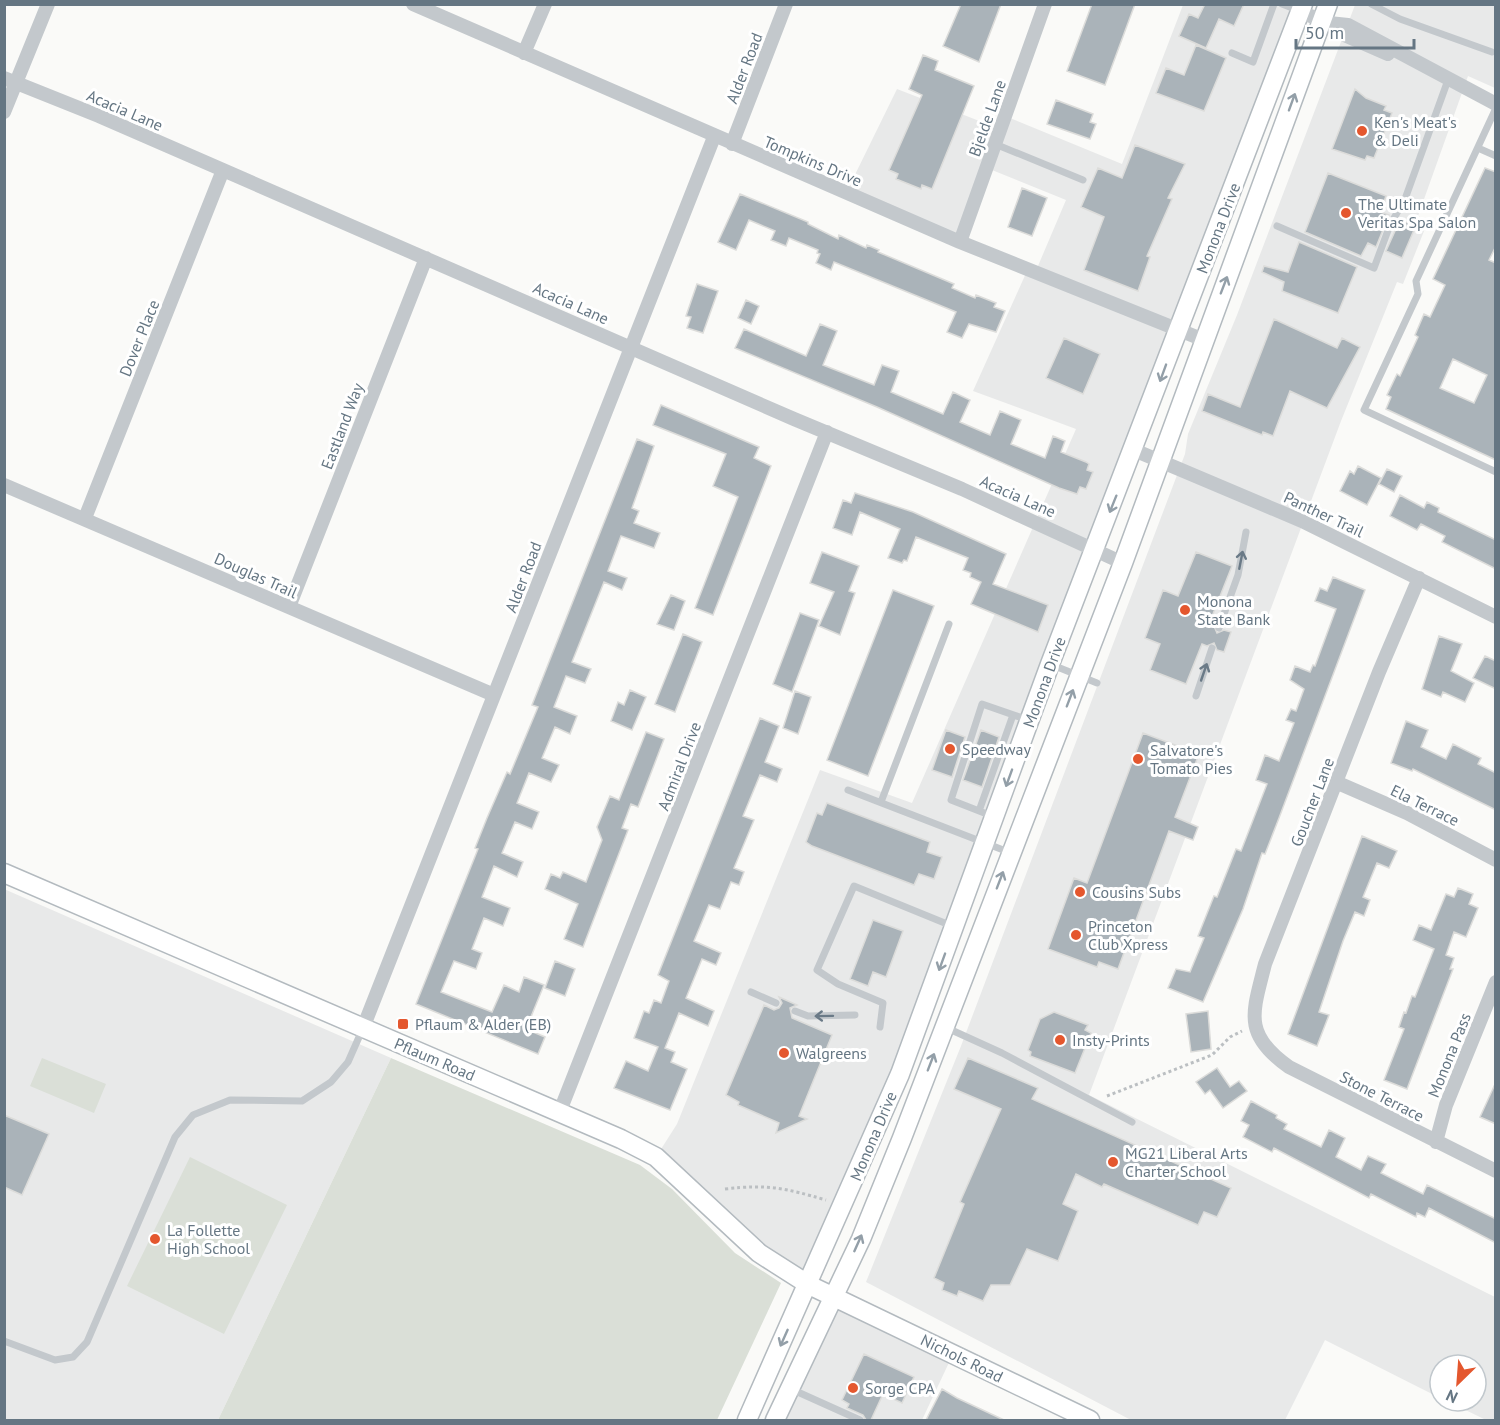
<svg xmlns="http://www.w3.org/2000/svg" width="1500" height="1425" font-family="'PT Sans',sans-serif">
  <style>
    .built { fill: #e8e9e9 }
    .green { fill: #dadfd7 }
    .building { fill: #aab3b9; stroke: #dcdcda; stroke-width: 1.5; fill-rule: evenodd }
    .lines { fill: none; stroke-linecap: round; stroke-linejoin: round }
    .secondary-casing { stroke: #b3babf; stroke-width: 21 }
    .path { stroke: #bbbfc2; stroke-width: 3; stroke-dasharray: 3 3; stroke-linecap: butt }
    .lane { stroke: #c3c8cc; stroke-width: 7 }
    .street { stroke: #c3c8cc; stroke-width: 14 }
    .secondary { stroke: #fff; stroke-width: 18 }
    .oneway { stroke: #939fa8 }
    .oneway2 { stroke: #6a7a87 }
    .poi-dot { fill: #e4572e; stroke: #fff; stroke-width: 2 }
    .labels { text-anchor: middle; dominant-baseline: central; stroke-width: 6; stroke-linejoin: round; paint-order: stroke }
    .street-label { font-size: 16px; fill: #657683; stroke: #fff }
    .poi-label { font-size: 16px; fill: #657683; stroke: #fff; text-anchor: start }
  </style>
  <rect width="100%" height="100%" fill="#fafaf8"/>
  <path class="built" d="M1183,5H1303L809,1285L656,1157L677,1124L820,770L912,803L1076,429L973,391L1027,271L1035,273L1066,200L987,168L960,242L846,193L897,89L1000,129L1005,116L1122,164Z
    M1355,5H1495V88L1468,76L1418,216L1428,221L1403,284L1397,282L1341,421L1089,1095L1495,1297V1420H1486L1447,1401H1476V1365H1440V1398L1325,1340L1285,1420H1131L866,1282L961,1046L1185,454L1188,434L1237,315Z
    M4,889L391,1058L218,1420H5Z
    M834,1296L953,1354L922,1420H775Z"/>
  <path class="green" d="M42,1058L106,1084L94,1113L30,1086Z
    M391,1058L640,1165L672,1189L735,1253L781,1283L717,1420H218Z
    M190,1157L287,1205L224,1334L127,1286Z"/>
  <path class="building" d="M961,4H1001L979,62L943,46Z
    M1092,4H1135L1105,85L1067,71Z
    M1205,4H1244L1234,26L1219,19L1206,48L1179,36L1189,14L1198,18Z
    M1196,45L1226,58L1204,111L1156,93L1166,68L1184,75Z
    M923,55L938,61L935,70L974,86L932,189L922,185L921,189L896,179L898,174L889,170L922,95L909,89Z
    M1355,89L1366,98L1386,106L1384,110L1392,113L1374,158L1367,156L1365,160L1332,149Z
    M1056,100L1093,114L1090,122L1096,124L1090,139L1047,124Z
    M1135,145L1185,164L1168,198L1172,199L1147,256L1150,257L1138,291L1084,270L1104,217L1081,207L1098,168L1122,178Z
    M1485,168L1496,172V246L1489,260L1496,263V460L1386,409L1391,397L1387,395L1397,374L1400,376L1418,337L1415,335L1424,314L1430,317L1445,285L1433,279ZM1453,359L1487,375L1474,403L1440,388Z
    M1328,173L1386,196L1380,212L1389,215L1376,247L1368,243L1361,256L1305,232Z
    M1022,188L1047,198L1032,236L1008,227Z
    M740,194L808,222V224L838,239L839,235L866,248L867,245L879,250L878,252L954,284L952,288L975,298L976,295L996,303L994,307L1005,311L996,332L969,324L962,338L947,332L956,312L834,262L831,270L816,263L820,254L817,253L818,250L789,238L786,246L771,240L775,231L749,220L736,250L718,242Z
    M1400,220L1411,224L1409,228L1414,230L1402,258L1386,251Z
    M1299,242L1357,267L1338,313L1282,291L1284,282L1262,272L1264,266L1288,272Z
    M697,284L718,291L703,333L687,328L691,317L686,316Z
    M746,300L759,306L751,324L738,318Z
    M1274,319L1337,348L1342,338L1360,347L1327,408L1290,391L1273,436L1263,432L1262,435L1202,411L1208,394L1240,407Z
    M820,324L837,331L823,365L874,385L882,365L899,371L891,392L943,414L953,392L970,400L960,422L990,435L1000,411L1021,420L1011,444L1045,458L1053,436L1065,441L1061,452L1086,462L1089,464L1087,470L1093,472L1086,489L1080,487L1077,494L1059,488L877,407L735,348L744,329L806,356Z
    M1064,338L1100,354L1083,394L1046,378Z
    M661,405L759,447L754,458L771,466L713,615L695,608L738,497L713,486L726,454L653,425Z
    M637,439L654,446L632,508L639,511L634,523L660,533L654,548L621,536L608,571L627,578L622,590L604,582L572,662L591,669L585,683L566,676L554,707L577,716L570,734L555,727L542,758L559,765L551,782L529,773L517,803L539,812L532,829L515,822L502,853L523,862L517,877L494,866L482,897L510,908L503,926L484,918L472,949L482,953L476,969L454,961L441,992L492,1012L504,985L519,992L524,977L544,985L526,1029L545,1037L538,1054L416,1004L478,849L475,848L487,818L507,772L510,774L538,707L532,705Z
    M1358,466L1381,478L1367,505L1340,491L1350,471L1354,474Z
    M1387,469L1402,476L1394,492L1379,484Z
    M855,493L913,512L1006,554L993,584L1048,605L1038,632L971,604L981,582L970,577L971,573L963,570L968,558L916,537L907,561L904,560L902,563L888,558L900,529L860,512L852,535L833,528L843,500L851,503Z
    M1400,495L1424,508L1427,502L1439,508L1438,512L1496,540V569L1442,542L1445,536L1421,524L1417,530L1390,516Z
    M822,552L859,566L849,591L855,593L840,635L819,626L834,592L810,583Z
    M1196,552L1232,566L1209,624L1214,626L1217,633L1224,630L1231,632L1224,652L1217,650L1214,643L1207,646L1202,644L1186,684L1150,670L1160,644L1145,638L1163,590L1178,596Z
    M1333,577L1365,590L1279,818L1265,854L1262,853L1243,909L1203,1002L1168,988L1176,969L1190,972L1204,938L1198,936L1214,896L1217,897L1236,849L1241,851L1267,784L1256,780L1265,755L1279,761L1294,723L1286,720L1291,709L1296,711L1304,689L1290,680L1295,666L1310,672L1313,665L1315,666L1336,609L1315,601L1320,588L1327,591Z
    M893,590L934,606L868,776L827,760Z
    M671,595L685,601L674,630L657,624Z
    M800,613L819,620L792,692L773,684Z
    M683,634L702,642L675,712L655,704Z
    M1439,636L1462,644L1451,671L1474,683L1465,702L1443,692L1441,697L1422,689Z
    M1485,656L1496,661V689L1473,678Z
    M630,690L646,697L632,730L611,721L618,702L624,705Z
    M795,691L811,697L798,734L783,728Z
    M760,718L779,726L765,762L782,769L777,782L760,775L743,816L754,820L734,868L744,872L739,885L731,882L720,909L709,905L694,941L721,953L716,965L702,959L686,998L714,1011L708,1026L679,1013L665,1048L675,1052L671,1062L687,1069L670,1110L614,1088L626,1061L648,1071L658,1047L634,1038L644,1011L649,1013L654,1000L661,1003L669,981L658,975Z
    M1406,721L1428,730L1421,747L1446,759L1453,744L1481,758L1478,764L1496,773V810L1413,769L1412,771L1391,763Z
    M946,730L965,737L952,777L932,770Z
    M981,730L999,737L982,787L963,780Z
    M646,732L664,739L638,807L631,804L622,828L628,830L583,947L564,939L578,904L545,889L551,874L560,878L563,872L586,882L602,840L597,827L610,796L619,800Z
    M1143,733L1199,754L1175,817L1198,827L1193,840L1169,831L1118,969L1099,962L1097,967L1048,949L1074,878L1087,883Z
    M827,803L930,842L927,852L942,857L934,879L919,874L914,885L812,846L806,842L817,813L822,815Z
    M1362,836L1397,851L1389,868L1377,863L1363,897L1370,900L1364,916L1355,912L1343,941L1319,1012L1329,1015L1317,1046L1288,1034Z
    M1458,888L1473,894L1469,904L1478,908L1466,937L1454,932L1446,955L1454,958L1450,969H1453L1407,1089L1384,1080L1404,1029L1399,1027L1404,1012L1406,1013L1412,996L1415,997L1434,949L1413,940L1419,925L1431,930L1446,894L1454,897Z
    M873,920L903,931L886,977L873,972L868,986L850,979Z
    M555,961L575,969L565,996L545,988Z
    M779,997L797,1005L790,1008L792,1018L832,1035L799,1116L807,1119L776,1133L779,1123L738,1105L739,1102L726,1095L764,1005L774,1010L779,1008L782,1003Z
    M1208,1011L1211,1049L1191,1052L1186,1014Z
    M1054,1012L1088,1025L1085,1030L1091,1033L1075,1073L1030,1056L1031,1052L1028,1050L1040,1019Z
    M968,1058L1038,1088L1032,1099L1231,1188L1217,1217L1204,1212L1198,1225L1104,1184L1102,1187L1076,1174L1063,1204L1078,1211L1058,1261L1027,1249L1010,1285H991L983,1301L959,1291L957,1296L942,1290L944,1283L934,1278L964,1204L960,1202L1001,1109L954,1089Z
    M1217,1068L1230,1087L1239,1081L1247,1091L1223,1108L1210,1090L1205,1094L1196,1082Z
    M1496,1082V1124L1480,1117Z
    M1251,1101L1277,1115L1276,1118L1287,1124L1284,1129L1321,1147L1329,1130L1345,1138L1336,1157L1361,1170L1368,1156L1386,1164L1381,1173L1423,1194L1427,1185L1496,1219V1243L1429,1208L1425,1217L1417,1213L1416,1217L1371,1194L1369,1198L1274,1148L1272,1152L1243,1137L1249,1125L1241,1121Z
    M4,1115L49,1134L22,1195L4,1187Z
    M864,1354L914,1377L902,1403L883,1394L871,1420H866L863,1415L847,1408L849,1404L842,1400Z
    M942,1389L957,1398L1004,1420H926Z"/>
  <g class="lines">
    <defs>
      <path id="secondary" d="M4,873L621,1139L656,1157L759,1253L809,1285L1090,1420
        M747,1420L900,1074L1050,664L1303,4
        M775,1420L861,1239L902,1138L1123,563L1328,4"/>
    </defs>
    <use href="#secondary" class="secondary-casing"/>
    <path class="path" d="M1107,1096L1212,1055L1230,1037L1242,1031
      M725,1189C769,1184 784,1188 826,1200"/>
    <path class="lane" d="M1282,4L1300,11
      M1371,4L1400,19L1492,52
      M1232,53L1253,62L1274,4
      M1496,108L1416,281L1418,294L1364,410L1496,472
      M995,144L1083,180
      M1478,148L1496,156
      M1277,226L1374,268L1390,225L1405,199L1448,80
      M1219,628L1238,575L1246,532
      M1050,664L1097,683
      M1196,696L1212,648
      M848,790L1011,853
      M881,802L949,624
      M979,811L1013,715
      M992,816L951,800L982,704L1028,720
      M751,992L776,1003
      M795,1011L808,1016L855,1015
      M880,1027L883,1003L838,984L817,970L854,886L952,926
      M947,1028L1002,1053L1132,1122
      M4,1341L55,1360L73,1357L87,1342L175,1137L193,1115L230,1100L302,1101L331,1082L348,1062L363,1028
      M791,1389L860,1420"/>
    <path class="street" d="M413,4L960,242L1204,340
      M1300,12L1329,23L1348,25L1496,104
      M1329,23L1340,33L1388,54
      M524,53L545,4
      M4,78L99,116L794,419L962,489L1123,563
      M4,112L48,4
      M732,144L786,4
      M960,242L1045,4
      M1134,450L1302,521L1496,617
      M4,485L494,695
      M85,518L223,170
      M1419,578L1379,672L1265,964C1253,1012 1242,1034 1289,1067L1496,1171
      M289,607L426,258
      M1338,783L1407,813L1496,860
      M363,1028L714,137
      M560,1111L827,432
      M1436,1142L1446,1105L1496,982"/>
    <use href="#secondary" class="secondary"/>
  </g>
  <defs><path id="oneway-shaft" d="M-6 0H5M1.5-3L5.5 0L1.5 3" fill="none" stroke-width="1.6" stroke-linecap="round" stroke-linejoin="round" transform="scale(1.5)"/></defs>
  <g class="oneway">
    <use href="#oneway-shaft" transform="translate(1292 102) rotate(-70)"/>
    <use href="#oneway-shaft" transform="translate(1224 285) rotate(-69)"/>
    <use href="#oneway-shaft" transform="translate(1163 373) rotate(110)"/>
    <use href="#oneway-shaft" transform="translate(1113 504) rotate(112)"/>
    <use href="#oneway-shaft" transform="translate(1070 698) rotate(-69)"/>
    <use href="#oneway-shaft" transform="translate(1009 778) rotate(110)"/>
    <use href="#oneway-shaft" transform="translate(1000 880) rotate(-69)"/>
    <use href="#oneway-shaft" transform="translate(942 962) rotate(110)"/>
    <use href="#oneway-shaft" transform="translate(931 1062) rotate(-69)"/>
    <use href="#oneway-shaft" transform="translate(858 1243) rotate(-66)"/>
    <use href="#oneway-shaft" transform="translate(784 1338) rotate(114)"/>
  </g>
  <g class="oneway2">
    <use href="#oneway-shaft" transform="translate(1241 560) rotate(-79)"/>
    <use href="#oneway-shaft" transform="translate(1204 672) rotate(-71)"/>
    <use href="#oneway-shaft" transform="translate(824 1016) rotate(179)"/>
  </g>
  <g class="poi-dot">
    <circle cx="1362" cy="131" r="6"/>
    <circle cx="1346" cy="213" r="6"/>
    <circle cx="1185" cy="610" r="6"/>
    <circle cx="950" cy="749" r="6"/>
    <circle cx="1138" cy="759" r="6"/>
    <circle cx="1080" cy="892" r="6"/>
    <circle cx="1076" cy="935" r="6"/>
    <rect x="397" y="1018" width="12" height="12" rx="3"/>
    <circle cx="1060" cy="1040" r="6"/>
    <circle cx="784" cy="1053" r="6"/>
    <circle cx="1113" cy="1162" r="6"/>
    <circle cx="155" cy="1239" r="6"/>
    <circle cx="853" cy="1388" r="6"/>
  </g>
  <g class="labels">
    <g class="street-label">
      <text transform="translate(744 68) rotate(-69)">Alder Road</text>
      <text transform="translate(125 110) rotate(23)">Acacia Lane</text>
      <text transform="translate(987 118) rotate(-70)">Bjelde Lane</text>
      <text transform="translate(813 161) rotate(23)">Tompkins Drive</text>
      <text transform="translate(1218 228) rotate(-69)">Monona Drive</text>
      <text transform="translate(571 303) rotate(24)">Acacia Lane</text>
      <text transform="translate(139 338) rotate(-68)">Dover Place</text>
      <text transform="translate(342 426) rotate(-69)">Eastland Way</text>
      <text transform="translate(1018 496) rotate(24)">Acacia Lane</text>
      <text transform="translate(1324 514) rotate(25)">Panther Trail</text>
      <text transform="translate(256 575) rotate(24)">Douglas Trail</text>
      <text transform="translate(523 577) rotate(-69)">Alder Road</text>
      <text transform="translate(1044 682) rotate(-70)">Monona Drive</text>
      <text transform="translate(679 766) rotate(-69)">Admiral Drive</text>
      <text transform="translate(1312 802) rotate(-69)">Goucher Lane</text>
      <text transform="translate(1425 805) rotate(26)">Ela Terrace</text>
      <text transform="translate(1449 1055) rotate(-68)">Monona Pass</text>
      <text transform="translate(435 1059) rotate(23)">Pflaum Road</text>
      <text transform="translate(1382 1096) rotate(27)">Stone Terrace</text>
      <text transform="translate(873 1136) rotate(-67)">Monona Drive</text>
      <text transform="translate(962 1358) rotate(26)">Nichols Road</text>
    </g>
    <g class="poi-label">
      <text x="1374" y="122">Ken's Meat's<tspan x="1374" dy="18">&amp; Deli</tspan></text>
      <text x="1358" y="204">The Ultimate<tspan x="1358" dy="18">Veritas Spa Salon</tspan></text>
      <text x="1197" y="601">Monona<tspan x="1197" dy="18">State Bank</tspan></text>
      <text x="962" y="749">Speedway</text>
      <text x="1150" y="750">Salvatore's<tspan x="1150" dy="18">Tomato Pies</tspan></text>
      <text x="1092" y="892">Cousins Subs</text>
      <text x="1088" y="926">Princeton<tspan x="1088" dy="18">Club Xpress</tspan></text>
      <text x="415" y="1024">Pflaum &amp; Alder (EB)</text>
      <text x="1072" y="1040">Insty-Prints</text>
      <text x="796" y="1053">Walgreens</text>
      <text x="1125" y="1153">MG21 Liberal Arts<tspan x="1125" dy="18">Charter School</tspan></text>
      <text x="167" y="1230">La Follette<tspan x="167" dy="18">High School</tspan></text>
      <text x="865" y="1388">Sorge CPA</text>
    </g>
  </g>
  <rect width="1500" height="1425" fill="none" stroke="#657683" stroke-width="12"/>
  <g transform="translate(1458 1383) rotate(205)"><circle r="28" fill="#ffffff" stroke="#c1c8cd" stroke-width="1.5"/>
  <path d="M0-4.5L10 22L0 15L-10 22Z" fill="#e4572e"/>
  <text y="-9" font-size="16" font-weight="bold" text-anchor="middle" fill="#657683">N</text>
  </g>
  <path d="M1296 39v9h118v-9" fill="none" stroke="#657683" stroke-width="3"/>
  <text x="1305" y="39" font-size="18" fill="#657683" stroke="#ffffff" stroke-width="4.5" paint-order="stroke">50 m</text>
</svg>
